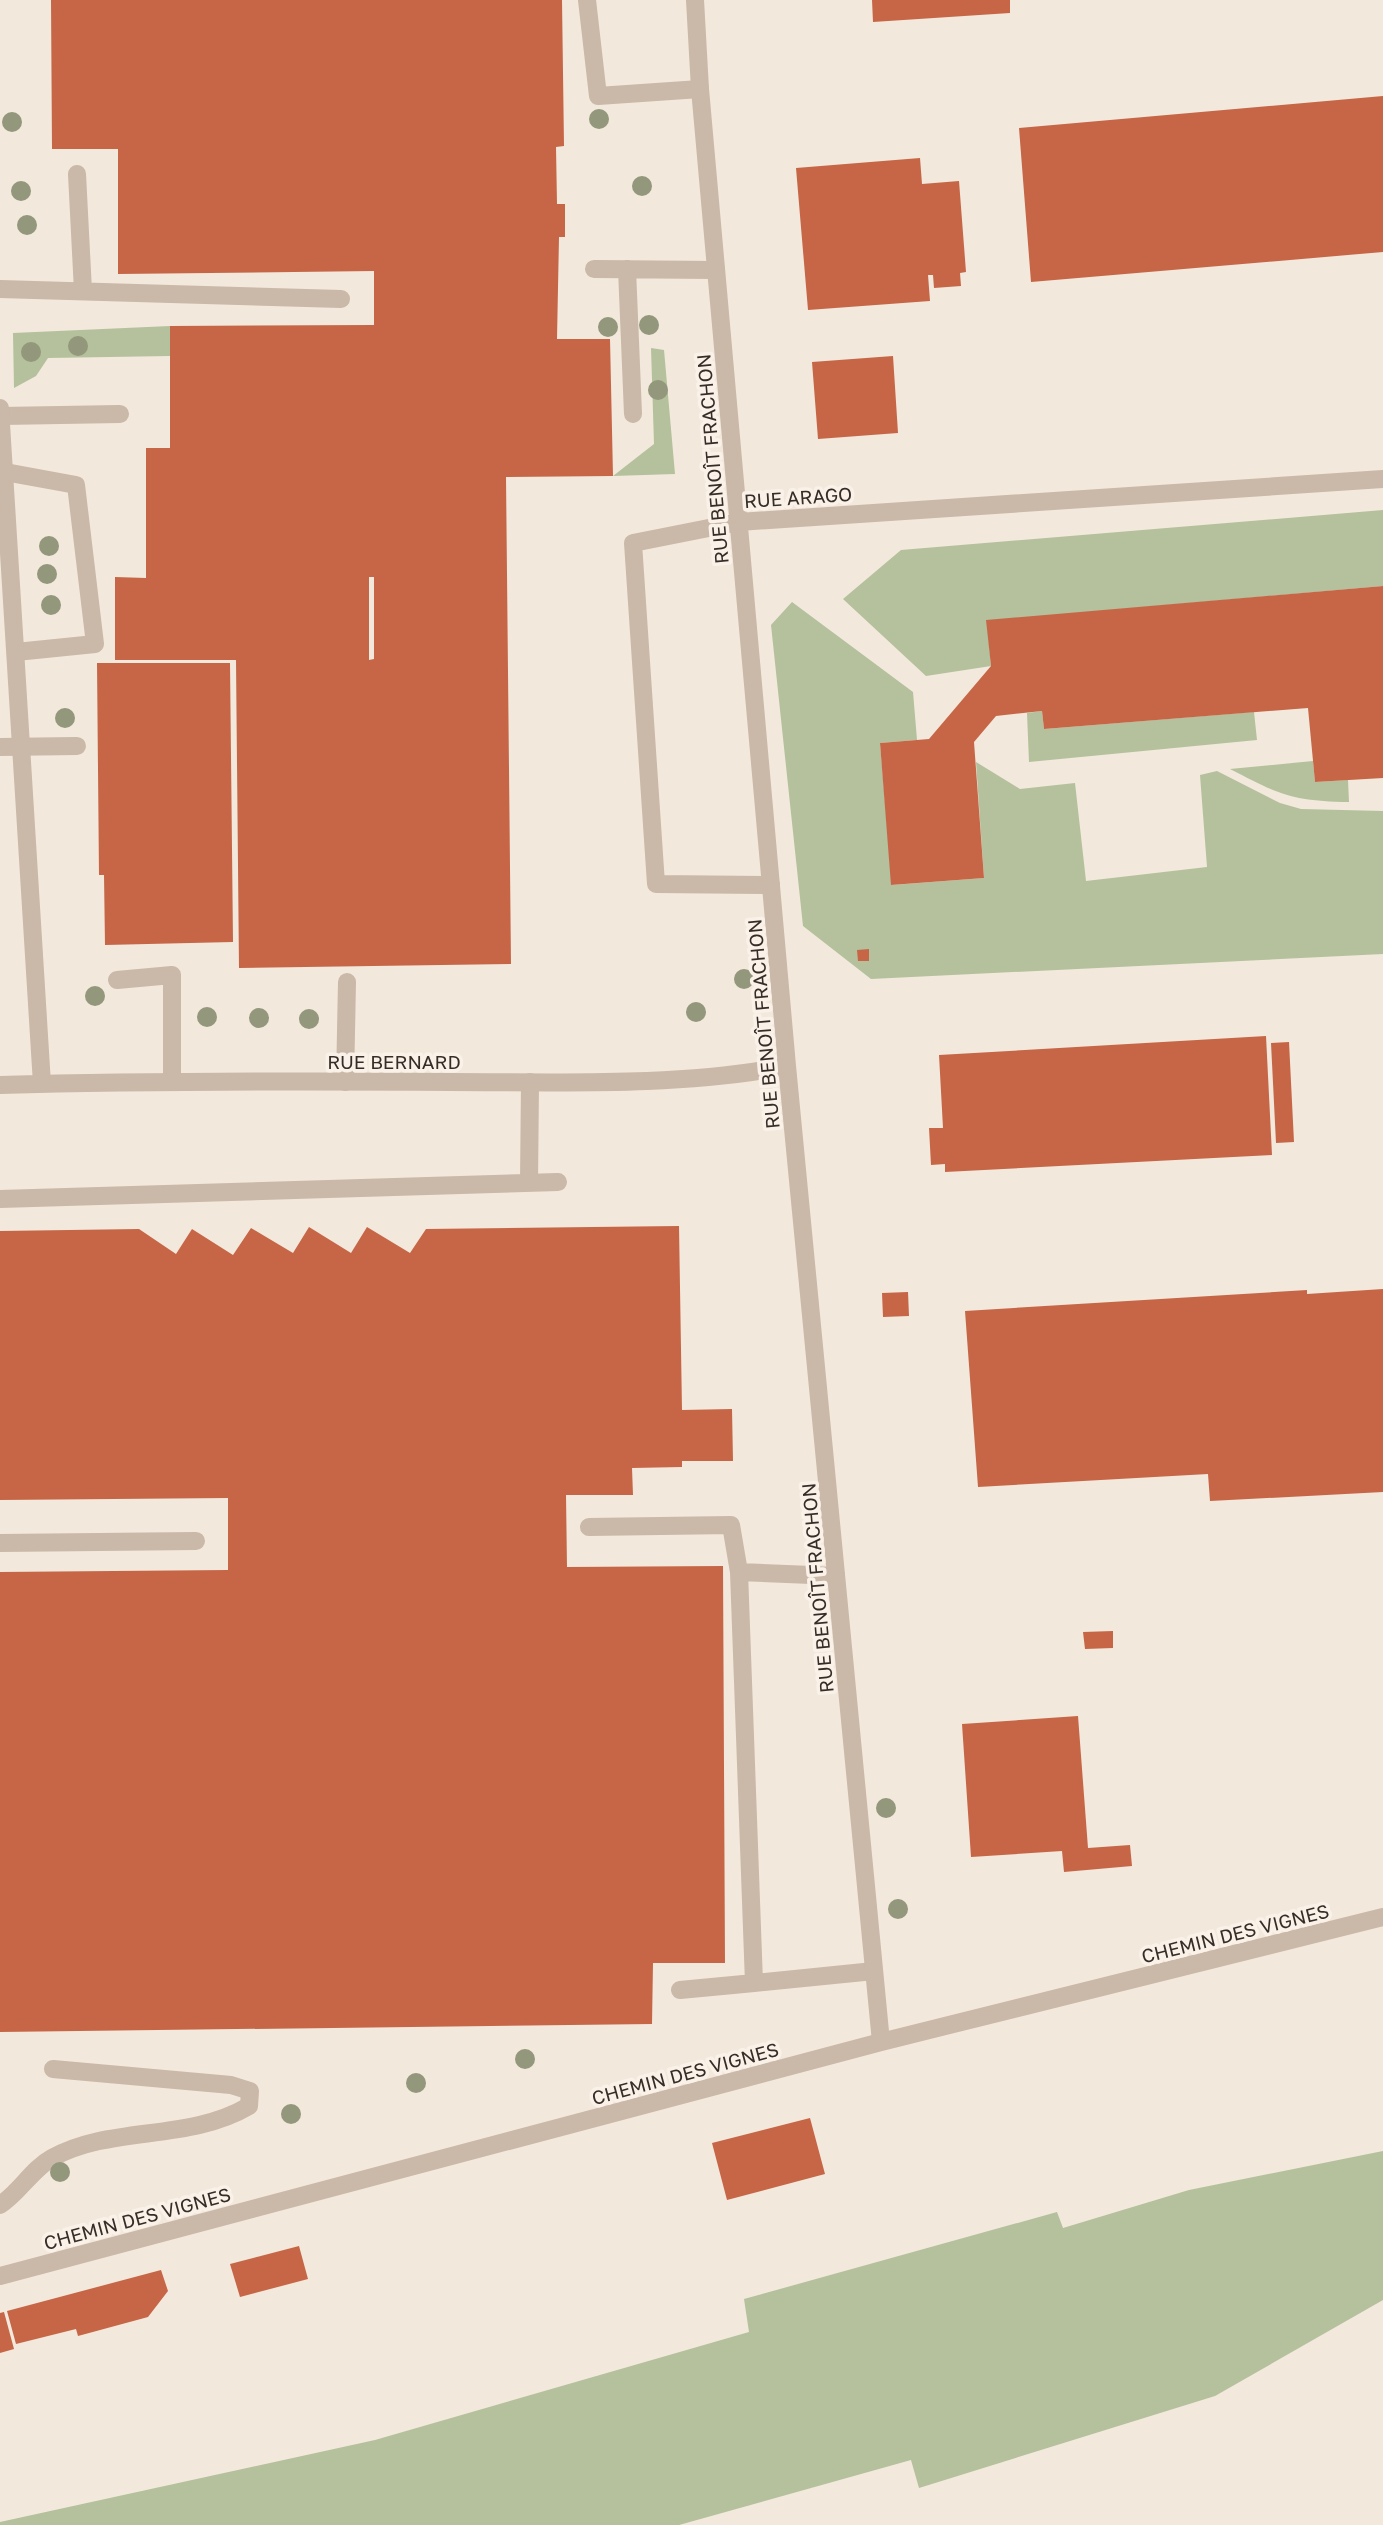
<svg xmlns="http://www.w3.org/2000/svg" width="1383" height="2525" font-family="'Golos Text',sans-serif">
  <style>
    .green { fill: #b4c19c }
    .building { fill: #c66646; fill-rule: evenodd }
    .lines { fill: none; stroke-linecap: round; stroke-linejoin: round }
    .service { stroke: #cab8a8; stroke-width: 18 }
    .minor { stroke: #cab8a8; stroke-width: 18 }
    .tree { fill: #93977b }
    .labels { text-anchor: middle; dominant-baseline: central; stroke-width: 7; stroke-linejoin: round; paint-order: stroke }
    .street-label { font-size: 19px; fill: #372d28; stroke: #faf2e8 }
  </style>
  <rect width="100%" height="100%" fill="#f2e8dc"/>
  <path class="green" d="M170,326V356L48,358L36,376L14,388L13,333Z
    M651,348L664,350L675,474L613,476L654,444Z
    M1383,510V586L987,621L991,666L926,676L843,599L901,550Z
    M792,602L913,692L917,740L880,743L892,885L984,878L976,762L1020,789L1075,783L1086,881L1207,867L1200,775L1217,771L1280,803L1301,809L1383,811V954L871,979L803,926L771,625Z
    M1042,711L1044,729L1254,712L1257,740L1029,762L1027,713Z
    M1313,761L1315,782L1348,780L1349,802C1292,801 1280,795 1230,769Z
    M1383,2151V2300L1215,2396L919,2488L911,2460L679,2525H0V2522L375,2440L749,2332L744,2299L1057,2212L1063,2228L1189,2190Z"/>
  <path class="building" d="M51,0H562L564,146L556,147L557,204H565V237H559L557,339H610L613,476L506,477L511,964L239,968L236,660H115V577L146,578V448H170V326L374,325V271L118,274V149H52ZM369,577H374V659L369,660Z
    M872,0H1010V13L873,22Z
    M1383,96V252L1031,282L1019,128Z
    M920,158L922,184L959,181L966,272L960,273L961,286L934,288L933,275H928L930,301L808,310L796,168Z
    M893,356L898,433L818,439L812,362Z
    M1383,586V778L1315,782L1308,708L1044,729L1042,711L996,716L974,742L984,878L891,885L880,743L929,739L991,666L986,620Z
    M97,663H230L233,942L105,945L104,875H99Z
    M869,949V961H858L857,950Z
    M1266,1036L1272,1155L945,1172V1164L931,1165L929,1128H943L939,1055Z
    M1289,1042L1294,1142L1276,1143L1271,1043Z
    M679,1226L682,1410L732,1409L733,1461H682V1467L632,1468L633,1495H566L567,1567L723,1566L725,1963H653L652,2024L0,2032V1572L228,1570V1498L0,1500V1231L139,1229L176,1254L192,1229L233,1255L251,1228L293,1253L309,1227L351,1253L367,1227L410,1253L426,1229Z
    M1383,1289V1492L1210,1501L1208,1474L978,1487L965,1311L1307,1290V1294Z
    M908,1292L909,1316L883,1317L882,1293Z
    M1113,1631V1648L1085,1649L1083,1632Z
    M1078,1716L1088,1848L1130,1845L1132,1866L1064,1872L1062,1851L971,1857L962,1724Z
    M810,2118L825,2174L727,2200L712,2143Z
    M299,2246L308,2279L240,2297L230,2264Z
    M161,2270L168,2291L148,2317L78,2336L76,2329L16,2344L7,2311Z
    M4,2312L14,2349L0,2353V2313Z"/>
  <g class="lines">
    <path class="service" d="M587,0L598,96L700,89
      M77,174L83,291
      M594,269L716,270
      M627,269L633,414
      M0,289L341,299
      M1,416L120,414
      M0,471L76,485L95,644L16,652
      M739,522L633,543L656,884L771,885
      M0,747L77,746
      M117,980L172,975V1081
      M345,1082L347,982
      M529,1183L530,1082
      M0,1199L558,1182
      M589,1527L731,1525L739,1572L836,1576
      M0,1543L196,1541
      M739,1572L754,1983L874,1971
      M680,1990L754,1983
      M0,2205C19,2193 32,2169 52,2158C111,2125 188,2142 249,2106L250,2091L231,2085L53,2069"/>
    <path class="minor" d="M695,0L700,89L787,1066L881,2042
      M0,408L42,1084
      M739,522L1383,479
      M0,1085C150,1081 300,1081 450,1082C559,1082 681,1087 787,1066
      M0,2276L881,2042L1383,1917"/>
  </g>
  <g class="tree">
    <circle cx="599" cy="119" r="10"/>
    <circle cx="12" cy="122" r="10"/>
    <circle cx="642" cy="186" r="10"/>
    <circle cx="21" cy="191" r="10"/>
    <circle cx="27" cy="225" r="10"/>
    <circle cx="649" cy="325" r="10"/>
    <circle cx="608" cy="327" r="10"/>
    <circle cx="78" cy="346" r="10"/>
    <circle cx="31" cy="352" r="10"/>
    <circle cx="658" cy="390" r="10"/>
    <circle cx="49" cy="546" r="10"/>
    <circle cx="47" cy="574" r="10"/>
    <circle cx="51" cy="605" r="10"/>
    <circle cx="65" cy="718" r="10"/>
    <circle cx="744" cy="979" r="10"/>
    <circle cx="95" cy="996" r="10"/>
    <circle cx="696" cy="1012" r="10"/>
    <circle cx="207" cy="1017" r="10"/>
    <circle cx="259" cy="1018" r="10"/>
    <circle cx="309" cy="1019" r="10"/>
    <circle cx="886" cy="1808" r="10"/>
    <circle cx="898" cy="1909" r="10"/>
    <circle cx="525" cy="2059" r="10"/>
    <circle cx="416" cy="2083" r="10"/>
    <circle cx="291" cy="2114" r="10"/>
    <circle cx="60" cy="2172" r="10"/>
  </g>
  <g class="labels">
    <g class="street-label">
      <text transform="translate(712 459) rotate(-95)">RUE BENOÎT FRACHON</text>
      <text transform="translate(798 497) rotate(-4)">RUE ARAGO</text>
      <text transform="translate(763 1024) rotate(-95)">RUE BENOÎT FRACHON</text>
      <text x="394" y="1061">RUE BERNARD</text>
      <text transform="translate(817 1588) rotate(-95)">RUE BENOÎT FRACHON</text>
      <text transform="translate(1235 1933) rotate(-14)">CHEMIN DES VIGNES</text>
      <text transform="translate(685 2073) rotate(-15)">CHEMIN DES VIGNES</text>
      <text transform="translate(137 2218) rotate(-15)">CHEMIN DES VIGNES</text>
    </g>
  </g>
</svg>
